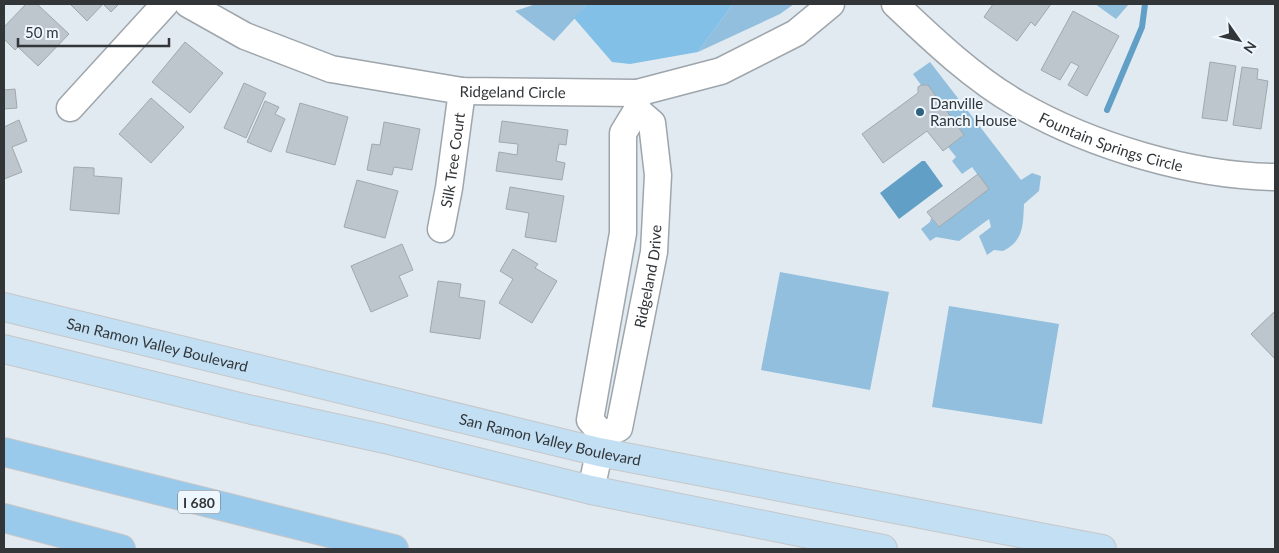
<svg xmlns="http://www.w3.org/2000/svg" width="1279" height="553" font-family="Lato,sans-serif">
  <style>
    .green { fill: #92bfdd }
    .forest { fill: #82c0e8 }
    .water { fill: #629fc6 }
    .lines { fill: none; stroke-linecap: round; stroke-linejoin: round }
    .stream { stroke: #629fc6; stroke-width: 6 }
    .building { fill: #bdc6cc; stroke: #9fa8ad }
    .minor-casing { stroke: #9ea6ac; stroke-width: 29 }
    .major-casing { stroke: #c6c7c8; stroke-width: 30 }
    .highway-casing { stroke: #c6c7c8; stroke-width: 30 }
    .minor { stroke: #fff; stroke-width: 26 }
    .major { stroke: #c2dff4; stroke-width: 28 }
    .highway { stroke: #99caec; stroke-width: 28 }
    .poi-dot { fill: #30617f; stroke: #eef7fe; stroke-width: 2 }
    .labels { text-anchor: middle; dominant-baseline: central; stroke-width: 4; stroke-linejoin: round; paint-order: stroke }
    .shield { fill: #eef7fe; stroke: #6b7074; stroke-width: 1 }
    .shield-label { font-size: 14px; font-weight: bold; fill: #333639 }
    .street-label { font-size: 15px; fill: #333639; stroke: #eef7fe }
    .poi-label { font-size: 15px; fill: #333639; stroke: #eef7fe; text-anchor: start }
  </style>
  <rect width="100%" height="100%" fill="#e1eaf0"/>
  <path class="green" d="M536,4H588L554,41L515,11Z
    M733,4H794L780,14L698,52Z
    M1095,4H1129L1116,19Z
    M930,62L1021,180L1032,173L1041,176L1039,191L1024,204C1023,224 1024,241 1003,251L994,250L987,255L979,236L991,227L989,219L959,241L936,237L930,241L921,229L930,222L931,218L939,227L988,189L972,167L962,174L952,161L956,157L948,147L964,135L928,86L921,85L913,74Z
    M780,272L889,292L870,390L761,370Z
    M949,306L1059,324L1042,424L932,407Z"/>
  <path class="forest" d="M588,4H733L698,52L630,64L612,62L574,18Z"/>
  <path class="water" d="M922,161H925L943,186L899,219L880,193Z"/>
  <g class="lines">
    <path class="stream" d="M1107,110L1142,27L1145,4"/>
  </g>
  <path class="building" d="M26,4H37L69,34L38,66L18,47L15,50L4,39V27Z
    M70,4H119L111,12L103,4L87,21Z
    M993,4H1051L1035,26L1031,22L1017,41L984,17Z
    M1073,11L1119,36L1087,96L1068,85L1079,66L1071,62L1060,80L1041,70Z
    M185,42L223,73L190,113L152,82Z
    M1210,62L1236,66L1227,121L1202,118Z
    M1242,67L1258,69L1257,79L1268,81L1261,129L1233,125Z
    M244,83L266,93L246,138L224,128Z
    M921,85H928L964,135L943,151L927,131L883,163L862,134L918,93V87Z
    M15,89L17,108L4,109V90Z
    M151,98L184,127L151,163L119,134Z
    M265,101L279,107L275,114L285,119L271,152L247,142Z
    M300,103L348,117L335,165L286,152Z
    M19,120L27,141L12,147L22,172L4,179V127Z
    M502,121L568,130L566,145L559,144L556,161L565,163L562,180L496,171L499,152L517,155L518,144L499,142Z
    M384,122L420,129L412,170L394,167L392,175L367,170L372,144L380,145Z
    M74,167L94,168V176L122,178L119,214L70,210Z
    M978,174L989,189L939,227L927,212Z
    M357,180L398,191L385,238L344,227Z
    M510,187L564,196L556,242L525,237L529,213L506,209Z
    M402,244L413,270L399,276L408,296L371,312L351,266Z
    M513,249L538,264L535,268L557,281L532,323L499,303L513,279L500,271Z
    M438,281L461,284L459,297L485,301L480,339L430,332Z
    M1275,311V359L1251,334Z"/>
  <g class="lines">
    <defs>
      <g id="minor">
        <path id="s1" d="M188,4L245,36L331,69L462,91L637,93L721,71L796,33L831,4"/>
        <path id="s2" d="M895,4C933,40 973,78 1018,104C1091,146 1192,176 1275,177"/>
        <path d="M70,108L165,4"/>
        <path id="s3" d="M441,229L449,188L462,91"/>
        <path d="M603,435L590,420L623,233V133L637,110V93"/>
        <path id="s4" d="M603,435L619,428L654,252L658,175L652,123L637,110"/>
        <path d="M591,490L603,435"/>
      </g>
      <g id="major">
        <path id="s5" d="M4,307L599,452L1102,549"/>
        <path d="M4,349L252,410L385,439L591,490L883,549"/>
      </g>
      <path id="highway" d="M4,452L394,549
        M4,518L121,549"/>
    </defs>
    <use href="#minor" class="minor-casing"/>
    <use href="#major" class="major-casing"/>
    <use href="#highway" class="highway-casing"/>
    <use href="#minor" class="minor"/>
    <use href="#major" class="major"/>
    <use href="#highway" class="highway"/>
  </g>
  <circle class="poi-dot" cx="920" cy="112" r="5"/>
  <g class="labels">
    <rect class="shield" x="178" y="490.5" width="42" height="23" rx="4"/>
    <g class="shield-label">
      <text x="199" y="502">I 680</text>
    </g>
    <g class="street-label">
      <text stroke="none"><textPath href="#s1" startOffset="341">Ridgeland Circle</textPath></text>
      <text stroke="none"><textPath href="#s2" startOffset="260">Fountain Springs Circle</textPath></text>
      <text stroke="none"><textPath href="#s3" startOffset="70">Silk Tree Court</textPath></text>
      <text stroke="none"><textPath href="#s4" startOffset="172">Ridgeland Drive</textPath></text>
      <text stroke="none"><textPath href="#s5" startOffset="158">San Ramon Valley Boulevard</textPath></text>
      <text stroke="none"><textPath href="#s5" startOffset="562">San Ramon Valley Boulevard</textPath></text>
    </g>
    <g class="poi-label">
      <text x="930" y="103">Danville<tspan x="930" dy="17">Ranch House</tspan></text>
    </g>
  </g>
  <rect width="1279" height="553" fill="none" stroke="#333639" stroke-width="10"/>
  <g transform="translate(1239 40) rotate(124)" stroke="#eef7fe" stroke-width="4" paint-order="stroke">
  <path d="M0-4L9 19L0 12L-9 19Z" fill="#333639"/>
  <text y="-8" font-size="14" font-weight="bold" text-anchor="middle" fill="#333639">N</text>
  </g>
  <path d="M18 38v8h151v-8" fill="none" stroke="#333639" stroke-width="2.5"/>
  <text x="25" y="38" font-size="15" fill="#333639" stroke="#eef7fe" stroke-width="4" paint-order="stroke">50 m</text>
</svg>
